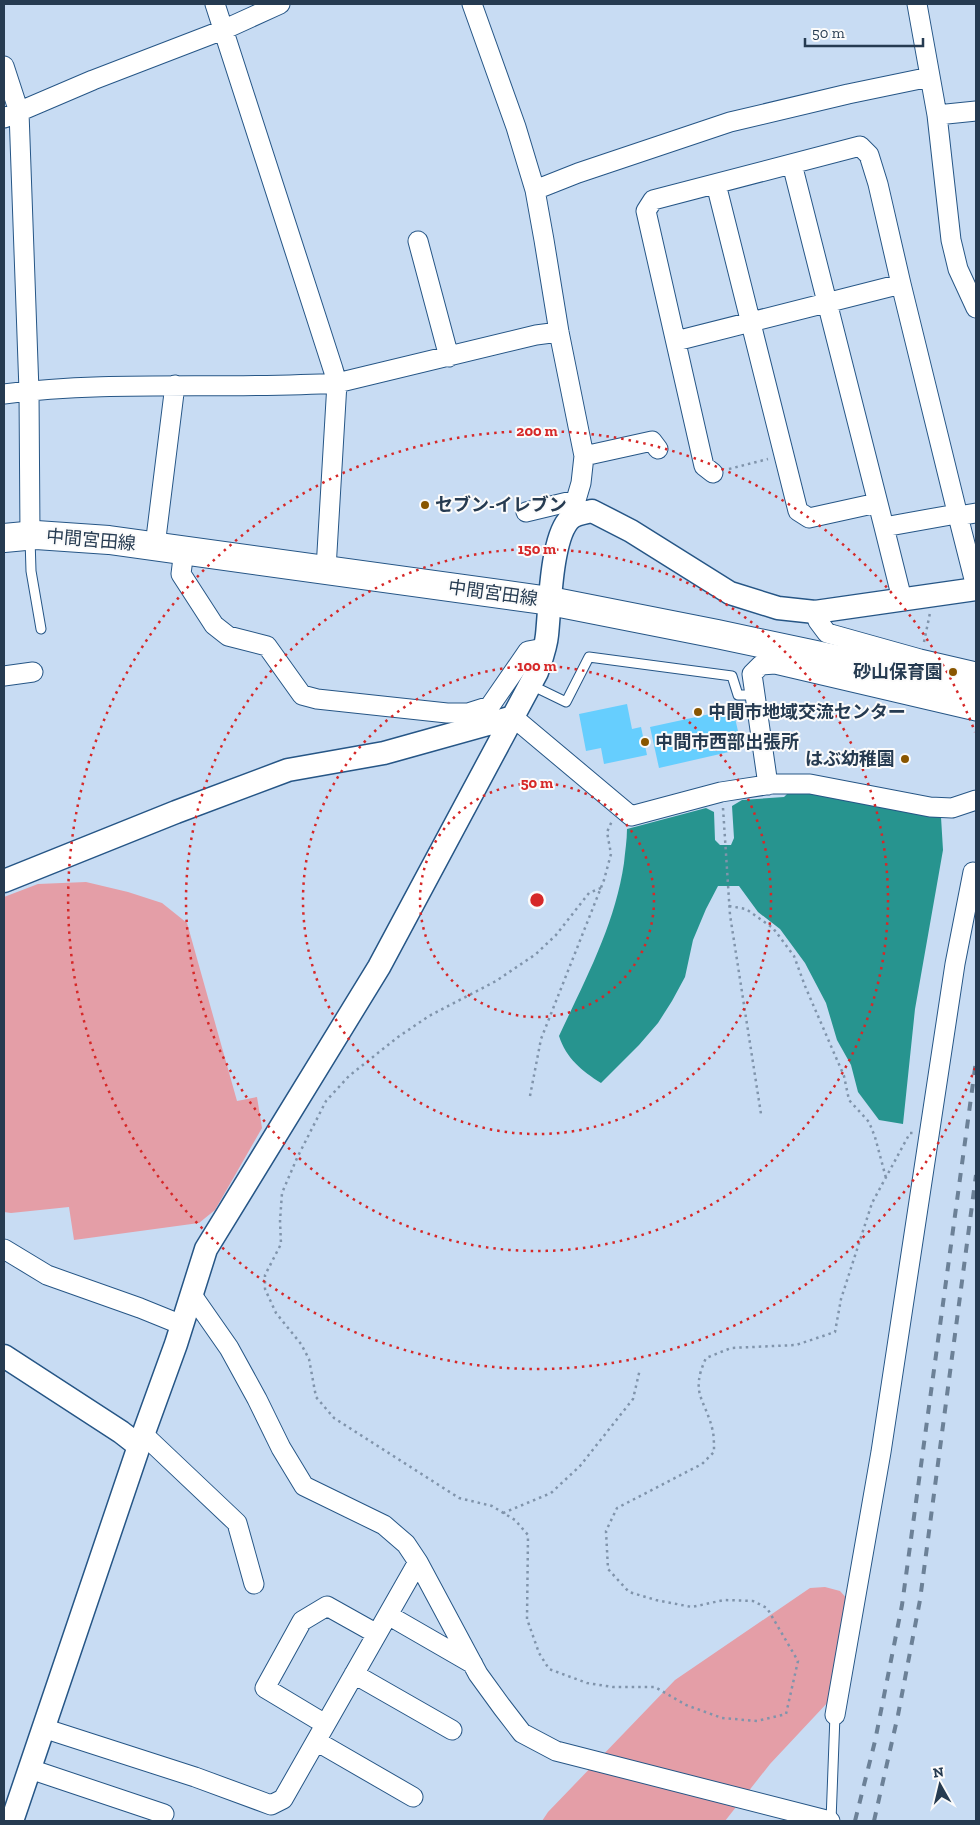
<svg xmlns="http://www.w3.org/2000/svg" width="980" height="1825" font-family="'Zilla Slab','Noto Sans JP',serif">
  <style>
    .green { fill: #e49ea7 }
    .water { fill: #27948f }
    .building { fill: #66cefe }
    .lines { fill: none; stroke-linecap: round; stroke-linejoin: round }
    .service-casing { stroke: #265686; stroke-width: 11 }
    .minor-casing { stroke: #265686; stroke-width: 21 }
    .tertiary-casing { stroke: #265686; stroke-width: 25 }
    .primary-casing { stroke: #265686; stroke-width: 30 }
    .path { stroke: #8094ab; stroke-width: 2.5; stroke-dasharray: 2.5 4; stroke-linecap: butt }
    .service { stroke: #fff; stroke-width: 9 }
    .minor { stroke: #fff; stroke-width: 19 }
    .tertiary { stroke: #fff; stroke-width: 22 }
    .primary { stroke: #fff; stroke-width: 28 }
    .rail { stroke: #6c8197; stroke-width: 4; stroke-dasharray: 9 9; stroke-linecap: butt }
    .ring { fill: none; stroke: #d62828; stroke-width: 2.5; stroke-dasharray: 2.5 5 }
    .poi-dot { fill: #895600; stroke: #fbfbfb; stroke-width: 2 }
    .labels { text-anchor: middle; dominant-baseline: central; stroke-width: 4; stroke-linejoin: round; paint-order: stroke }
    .poi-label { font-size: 18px; font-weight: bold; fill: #263b51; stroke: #fbfbfb; text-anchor: start }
    .street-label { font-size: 18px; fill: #263b51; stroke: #fbfbfb }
    .centre { fill: #d62828; stroke: #fbfbfb; stroke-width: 2.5 }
    .ring-label { font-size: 15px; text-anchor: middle; font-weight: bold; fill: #d62828; stroke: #fbfbfb; stroke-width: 4; stroke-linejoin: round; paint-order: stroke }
  </style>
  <rect width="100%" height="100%" fill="#c8dcf3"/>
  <path class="green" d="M86,882L128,892L162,903L187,923L237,1101L257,1097L262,1128L215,1210L199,1223L74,1240L69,1207L11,1213L4,1212V897L38,884Z
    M825,1587L840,1591L850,1602L829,1701L770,1764L725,1821H542L548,1812L675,1680L810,1588Z"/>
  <path class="water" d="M790,791L829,792L836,799L941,817L943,850L915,1009L903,1124L879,1120L858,1092L851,1065L837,1040L826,1003L805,963L780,929L758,912L739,886H718L706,909L693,940L685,977L672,1001L658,1023L639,1045L601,1083C582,1071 566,1058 559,1036C585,980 615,925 624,863C625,852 627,840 627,829L706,808L714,812L715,840L720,845H731L734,838L732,806L742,800L784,797Z"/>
  <path class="building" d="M627,704L632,729L641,727L647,755L604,764L601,748L586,751L579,714Z
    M733,709L742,749L659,768L650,727Z"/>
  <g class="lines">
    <defs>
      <path id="service" d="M30,538L31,571L41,629
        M531,685L566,702L589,657L732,676L738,695H756
        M831,1821L835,1715"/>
      <path id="minor" d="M215,4L333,369L337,383L326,569
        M472,4L516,127L535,190L544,240L559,332L584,456L581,483L576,500L578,514
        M917,4L937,115L951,240L958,269L976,308
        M4,66L19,112L29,391L30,535
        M937,115L976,111
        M4,118L93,80L223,30L280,4
        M716,184L798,511L809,518L877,503
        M535,190L578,173L730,122L848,94L930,77
        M418,241L449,357
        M676,341L901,284
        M4,394C114,380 226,390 337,383L536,335L559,332
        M584,456L652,441L658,449
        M713,473L704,466L646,211L653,200L860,146L869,155L878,184L901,284L958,516L951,515L884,527L792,164
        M526,512L576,500
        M976,513L958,516L976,587
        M884,527L902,599
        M155,546L175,385
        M184,550L181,574L214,625L228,636L267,646L302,695L317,699L447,713H468L490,706L528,651L544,648
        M815,612L818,621L827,633L920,659L976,672
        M4,676L33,672
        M513,717L631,816L721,792L772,784H810L930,807L952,808L976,800
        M768,785L752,674L761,665L775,664L976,711
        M4,1249L47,1275L140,1308L182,1325
        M192,1295L229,1348L257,1399L281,1448L304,1486L384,1525L406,1544L418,1562L478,1674L502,1707L522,1733L556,1751L830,1821
        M143,1434L237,1523L254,1584
        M388,1615L473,1664
        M354,1674L452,1730
        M835,1715L881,1452L955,964L973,872
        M325,1724L265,1688L302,1621L327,1606L377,1634
        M43,1728L195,1777L271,1805L283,1799L418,1562
        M316,1741L413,1797
        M30,1769L164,1814"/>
      <path id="tertiary" d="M4,881L176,812L288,770L384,753L513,717
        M4,1356L121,1432L139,1446
        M12,1821L139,1446L176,1344L206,1249L379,967L537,672C541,660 546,647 547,635C550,607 551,542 568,521C573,514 584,513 592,511L631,531L730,593L778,608L815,612L976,589"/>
      <path id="primary" d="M4,538L36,535L109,540L550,601L717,634L976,689"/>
    </defs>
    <use href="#service" class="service-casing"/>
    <use href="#minor" class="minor-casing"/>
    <use href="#tertiary" class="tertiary-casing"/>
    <use href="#primary" class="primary-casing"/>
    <path class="path" d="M729,469L768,459
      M924,642L930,613
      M723,808L730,915L761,1114
      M601,888L589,893L556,935L536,954L496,981L429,1016L398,1037L349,1076L326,1101L297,1158L282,1193L280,1221L281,1244L265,1275V1289L276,1313L301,1344L309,1359L316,1397L334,1418L459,1498L492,1506L515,1520L528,1535L527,1619L539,1653L549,1669L587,1683L613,1687H655L686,1705L722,1718L757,1721L786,1714L798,1661L767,1608L753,1601L724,1600L692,1607L656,1600L629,1592L608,1569L606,1531L617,1508L702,1464L714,1452C714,1445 714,1438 713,1432C706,1399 689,1395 706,1358L731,1348L796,1345L835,1332L841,1299L872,1203L910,1133H913
      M729,906L746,909L773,928L794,956L805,986L844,1076L849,1100L869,1122L875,1137L886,1178
      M530,1096L541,1039L604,880L611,854L607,832L612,821
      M503,1513L551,1493L580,1466L633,1399L640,1369"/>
    <use href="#service" class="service"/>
    <use href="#minor" class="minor"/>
    <use href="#tertiary" class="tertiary"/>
    <use href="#primary" class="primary"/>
    <path class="rail" d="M855,1821L875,1741L902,1605L976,1061
      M874,1821L898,1715L920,1600L976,1175"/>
  </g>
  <g class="ring">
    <circle cx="537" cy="900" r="117"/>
    <circle cx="537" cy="900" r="234"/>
    <circle cx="537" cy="900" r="351"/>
    <path d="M975 1068A469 469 0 1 1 975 732"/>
  </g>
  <g class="poi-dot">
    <circle cx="425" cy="505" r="5"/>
    <circle cx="953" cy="672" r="5"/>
    <circle cx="698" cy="712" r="5"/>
    <circle cx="645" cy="742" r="5"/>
    <circle cx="905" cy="759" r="5"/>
  </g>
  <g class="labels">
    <g class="poi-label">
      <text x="435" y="505">セブン-イレブン</text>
      <text x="943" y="672" text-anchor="end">砂山保育園</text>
      <text x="708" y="712">中間市地域交流センター</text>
      <text x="655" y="742">中間市西部出張所</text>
      <text x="895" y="759" text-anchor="end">はぶ幼稚園</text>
    </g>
    <g class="street-label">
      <text transform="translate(91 540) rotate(5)">中間宮田線</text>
      <text transform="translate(493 593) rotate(8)">中間宮田線</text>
    </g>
  </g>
  <circle cx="537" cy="900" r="8" class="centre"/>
  <g class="ring-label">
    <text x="537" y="436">200 m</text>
    <text x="537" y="554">150 m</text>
    <text x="537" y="671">100 m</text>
    <text x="537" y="788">50 m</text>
  </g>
  <rect width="980" height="1825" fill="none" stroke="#263b51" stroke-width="10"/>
  <g transform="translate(940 1785) rotate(352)" stroke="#fbfbfb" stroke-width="4" paint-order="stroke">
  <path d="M0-4L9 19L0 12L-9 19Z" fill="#263b51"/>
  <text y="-8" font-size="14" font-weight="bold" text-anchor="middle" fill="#263b51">N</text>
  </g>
  <path d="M805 38v8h118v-8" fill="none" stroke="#263b51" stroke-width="2.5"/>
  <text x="812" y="38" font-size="15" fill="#263b51" stroke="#fbfbfb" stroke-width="4" paint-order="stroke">50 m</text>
</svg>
